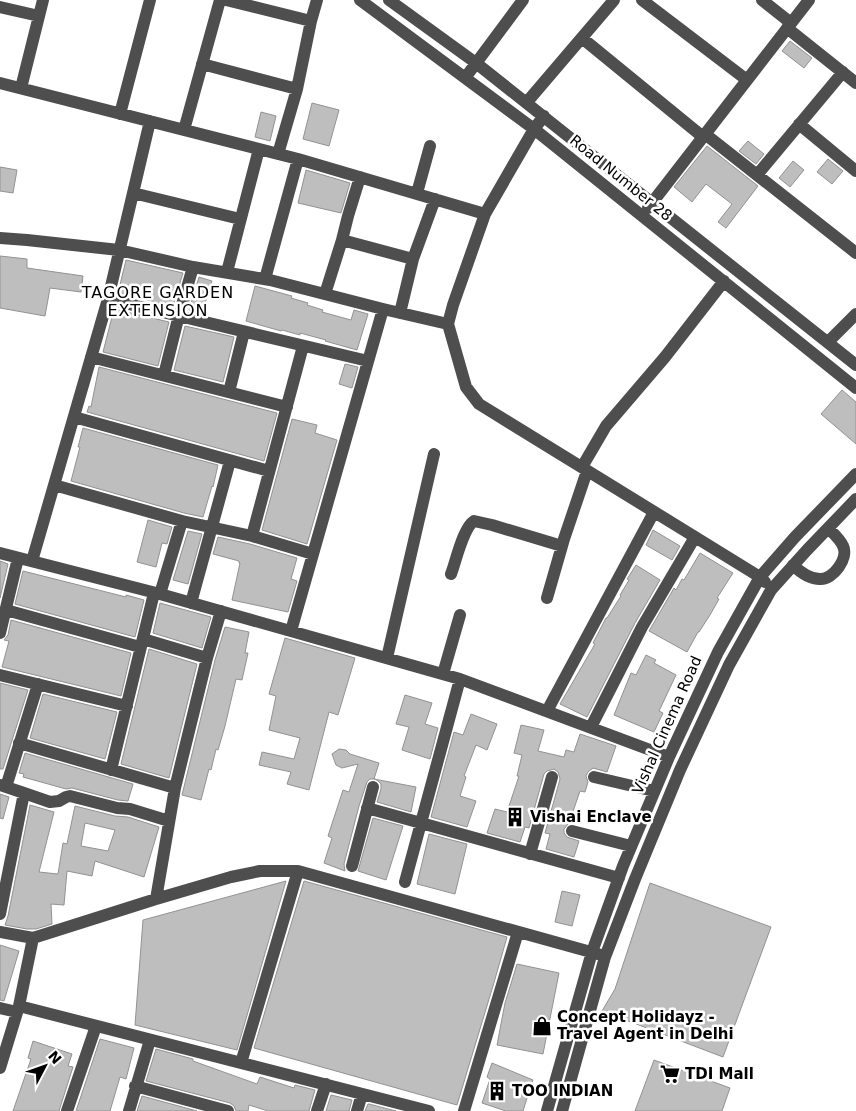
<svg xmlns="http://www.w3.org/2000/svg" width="856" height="1111" font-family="'DejaVu Sans',sans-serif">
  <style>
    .building { fill: #bebebe; stroke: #929292; fill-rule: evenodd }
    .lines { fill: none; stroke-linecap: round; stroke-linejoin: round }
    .minor { stroke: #4e4e4e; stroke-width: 12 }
    .labels { text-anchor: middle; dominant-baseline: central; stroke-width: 5; stroke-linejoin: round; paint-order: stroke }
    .street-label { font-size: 15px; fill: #000; stroke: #fff }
    .poi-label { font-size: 15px; font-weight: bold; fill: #000; stroke: #fff; text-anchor: start }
    .neighbourhood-label { font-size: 16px; letter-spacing: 1px; fill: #000; stroke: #fff }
  </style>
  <rect width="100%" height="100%" fill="#fff"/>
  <path class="building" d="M790,41L812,58L804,68L782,51Z
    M312,103L339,110L329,146L303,139Z
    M261,112L276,116L270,141L255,137Z
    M748,141L764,154L756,164L739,151Z
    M707,146L758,186L726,228L718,222L732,204L706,184L692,202L674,187Z
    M828,159L843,171L832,184L817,172Z
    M793,161L804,170L790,187L779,178Z
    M0,167L17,170L13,193L0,191Z
    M306,170L350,183L341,213L298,203Z
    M0,256L27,259V268L83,276L81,292L50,288L45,316L0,308Z
    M126,260L183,273L173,306L118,293Z
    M199,277L212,281L202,313L189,310Z
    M255,286L292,296L291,298L308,303L307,305L323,310L322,312L351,320L354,310L368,314L357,350L325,341L326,340L300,333V335L282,330L281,331L246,321Z
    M114,309L169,322L158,366L103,352Z
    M185,326L234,337L223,382L174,370Z
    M345,364L358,367L352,388L339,384Z
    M99,367L277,413L264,461L87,412L89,406L91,407Z
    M842,390L856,402V444L821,414Z
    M292,419L317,425L315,433L337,440L307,544L262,530Z
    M83,428L218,465L213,487L212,486L203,517L184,513L71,481L80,447H78Z
    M148,520L172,527L167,544L162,543L156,567L137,562Z
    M653,530L680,546L672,560L646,545Z
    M188,531L202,534L188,584L173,580Z
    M218,537L250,544L297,558L291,579L297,581L288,612L232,600L240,563H239V561L213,554Z
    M700,553L733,573L717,598L719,599L710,615L699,632H698L687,652L649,631L674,588L676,590L682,579L684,580Z
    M0,561L8,564L0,598Z
    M636,565L660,580L635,623L587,717L560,704L595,644L593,643L606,618H607L621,596L620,595L629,580L627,579Z
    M23,571L126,597V595L144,600L135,637L15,604Z
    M160,603L211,617L202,648L153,633Z
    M11,620L131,653L121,696L2,667L9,641L4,640L8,635Z
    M225,627L249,632L245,653H248L242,680L236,679L225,726L218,750L216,749L211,770L209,769L201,800L182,795L215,660Z
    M285,638L355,658L338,715L329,712L309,790L287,784L291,772L259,765L262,752L294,759L300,738L269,730L276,696L269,694Z
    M149,649L197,664L169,778L121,764Z
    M646,655L656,660L654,663L676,675L659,711L663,713L654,732L614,715L631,673L636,675Z
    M0,683L28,690L3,769H0Z
    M43,694L117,712L105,759L30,738Z
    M405,695L432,703L425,724L438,728L430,759L402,750L409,727L396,724Z
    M471,714L497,724L487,750L476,745L464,776L466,777L460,796L476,801L467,827L431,817L454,732L463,735Z
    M521,725L544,730L538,751L564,757L566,750L574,752L580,734L616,746L607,772L593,768L588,772L586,776L588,782L585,792L580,791L569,823L564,829V833L567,837L579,841L574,857L546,849L550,834L545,833L560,779L558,772L554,769L547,771L544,774L529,828L525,827L520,842L487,833L495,809L507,812L519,776H517L522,755L514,753Z
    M339,749L346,750L350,754L379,763L374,779L416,787L411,812L377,802L381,789V784L378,781L375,779H370L367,782L359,806L344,864L345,871L324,863L332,838L328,836L343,790L349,792L358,764L342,768L336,765L332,754Z
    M25,753L133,784L128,801L118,800L72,788L66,789L23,777L24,774L19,773Z
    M0,794L9,797L3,819L0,818Z
    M30,805L54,812L39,872L58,874L63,843L67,844L75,806L115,816L128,817L159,827L144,877L95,861L92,876L67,871L64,905L51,904L52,924L36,929H27L5,925L8,916ZM85,823L115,830L108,851L81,846Z
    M373,818L403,826L386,880L358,871Z
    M429,834L467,844L455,894L417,884Z
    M286,881L237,1050L135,1025L143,920Z
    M304,881L507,937L493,986L457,1105L254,1048Z
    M650,883L771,927L723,1057L602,1011L615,989Z
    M562,891L580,895L572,926L555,922Z
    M0,945L19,951L4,1001L0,1000Z
    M517,964L559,973L543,1054L497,1045L505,1003Z
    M100,1039L134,1048L126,1079L120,1077L110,1111H76Z
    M33,1041L72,1054L68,1066L73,1067L59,1111H13L31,1059L28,1058Z
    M156,1049L193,1059V1061L257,1084L260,1077L294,1088L295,1085L315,1090L309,1111H268L249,1105L248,1111H236L234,1106L230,1103L146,1081Z
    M654,1060L730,1088L722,1111H635Z
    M492,1063L533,1080L526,1097L527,1098L523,1111H506L482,1103L490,1079L487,1077Z
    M331,1095L352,1100L349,1111H326Z
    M142,1096L197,1111H137Z
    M368,1104H369L396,1111H365Z"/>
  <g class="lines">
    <path class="minor" d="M226,0L311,21
      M360,0L534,129L856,388
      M389,0L476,63L856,365
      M642,0L747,80
      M762,0L791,23
      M0,7L39,16
      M787,28L856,83
      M582,38L703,137
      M202,64L297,89
      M465,78L523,0
      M0,83L298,159L485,214
      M21,88L43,0
      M527,102L614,0
      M120,114L150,0
      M544,116L534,129L485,214L453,305L448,324L466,387L479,404L760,577L765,582
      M799,124L856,171
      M184,130L220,0
      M705,134L856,253
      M278,154L297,89L311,21L317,0
      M757,175L843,72
      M360,177L348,216L342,240L413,259L400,313
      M133,193L240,219
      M417,193L430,146
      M648,208L809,0
      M0,238L27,240L119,250L193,267L270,280L383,309L448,324
      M413,259L435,199
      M227,272L259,149
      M265,279L298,159
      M325,294L342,240
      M108,299L368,361
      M828,342L856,314
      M91,357L287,407
      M164,375L179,315L193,267
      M229,392L244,332
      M74,417L269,471
      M582,467L606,426L665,357L724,281
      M54,485L182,521L252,536L313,554
      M252,536L303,346
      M0,553L160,594L460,679L669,757
      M32,561L108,299L150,121
      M793,565C800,572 809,579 820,579C833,580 849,558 843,546C840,539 833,533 828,528
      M451,574C456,561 463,528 474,521L492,525L562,546
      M160,594L182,521
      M547,598L564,539L587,471
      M191,603L230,461
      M6,610L140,647
      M291,631L383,309
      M0,633L18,558
      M143,639L207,658
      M387,658L434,454
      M443,674L460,615
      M0,675L127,706
      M547,711L654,512
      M591,727L642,627L695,537
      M19,743L175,788
      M111,770L154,593
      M594,777L654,791
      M0,785L24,793L50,802L59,801L66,797L70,796L117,808L130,809L169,821
      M6,787L38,684
      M367,808L619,878
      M572,831L631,846
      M530,854L552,777
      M352,866L373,787
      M405,882L460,679
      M156,899L175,788L207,658L221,611
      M0,914L24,793
      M0,932L33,938L156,899L231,877L260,871H298L598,954
      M19,1006L429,1111
      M0,1008L17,1012
      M241,1063L298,871
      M0,1068L19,1006L33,938
      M135,1086L228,1111
      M67,1111L96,1026
      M129,1111L150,1040
      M317,1111L326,1084
      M357,1111L362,1094
      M464,1111L518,932
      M547,1111L592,952L623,866L669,757L718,652L760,577L795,537L856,474
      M562,1111L605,957L635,879L680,770L729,665L771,590L807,550L856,499"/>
  </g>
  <defs>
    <symbol id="building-bare" viewBox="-9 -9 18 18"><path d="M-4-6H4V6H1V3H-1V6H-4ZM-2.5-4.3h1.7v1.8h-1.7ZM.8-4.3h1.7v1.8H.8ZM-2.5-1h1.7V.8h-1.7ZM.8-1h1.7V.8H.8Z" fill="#000" stroke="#fff" stroke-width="2.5" paint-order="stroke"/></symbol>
    <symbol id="shop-bare" viewBox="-9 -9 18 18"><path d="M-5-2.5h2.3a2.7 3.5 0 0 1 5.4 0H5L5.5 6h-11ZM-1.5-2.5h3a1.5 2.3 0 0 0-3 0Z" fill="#000" stroke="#fff" stroke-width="2.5" paint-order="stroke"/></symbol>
    <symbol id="supermarket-bare" viewBox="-9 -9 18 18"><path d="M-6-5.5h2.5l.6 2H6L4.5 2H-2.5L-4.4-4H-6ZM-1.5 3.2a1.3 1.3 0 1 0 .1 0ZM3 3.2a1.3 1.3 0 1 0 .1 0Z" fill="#000" stroke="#fff" stroke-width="2.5" paint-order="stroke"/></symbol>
  </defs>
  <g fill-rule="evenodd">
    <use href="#building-bare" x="501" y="803" width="28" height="28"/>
    <use href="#shop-bare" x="528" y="1012" width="28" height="28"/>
    <use href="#supermarket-bare" x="656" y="1060" width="28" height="28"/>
    <use href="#building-bare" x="483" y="1077" width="28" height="28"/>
  </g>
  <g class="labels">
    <g class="street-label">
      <text transform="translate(621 178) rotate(39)">Road Number 28</text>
      <text transform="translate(667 725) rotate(-66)">Vishal Cinema Road</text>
    </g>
    <g class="poi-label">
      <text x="530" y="817">Vishai Enclave</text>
      <text x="557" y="1017">Concept Holidayz -<tspan x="557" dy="17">Travel Agent in Delhi</tspan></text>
      <text x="685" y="1074">TDI Mall</text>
      <text x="512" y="1091">TOO INDIAN</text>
    </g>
    <g class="neighbourhood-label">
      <text x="158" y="292">TAGORE GARDEN<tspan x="158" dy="18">EXTENSION</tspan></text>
    </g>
  </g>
  <g transform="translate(45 1066) rotate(49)" stroke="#ffffff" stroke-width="4" paint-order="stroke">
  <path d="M0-4L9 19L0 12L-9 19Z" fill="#000000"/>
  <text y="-8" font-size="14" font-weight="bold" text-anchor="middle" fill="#000000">N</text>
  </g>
</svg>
